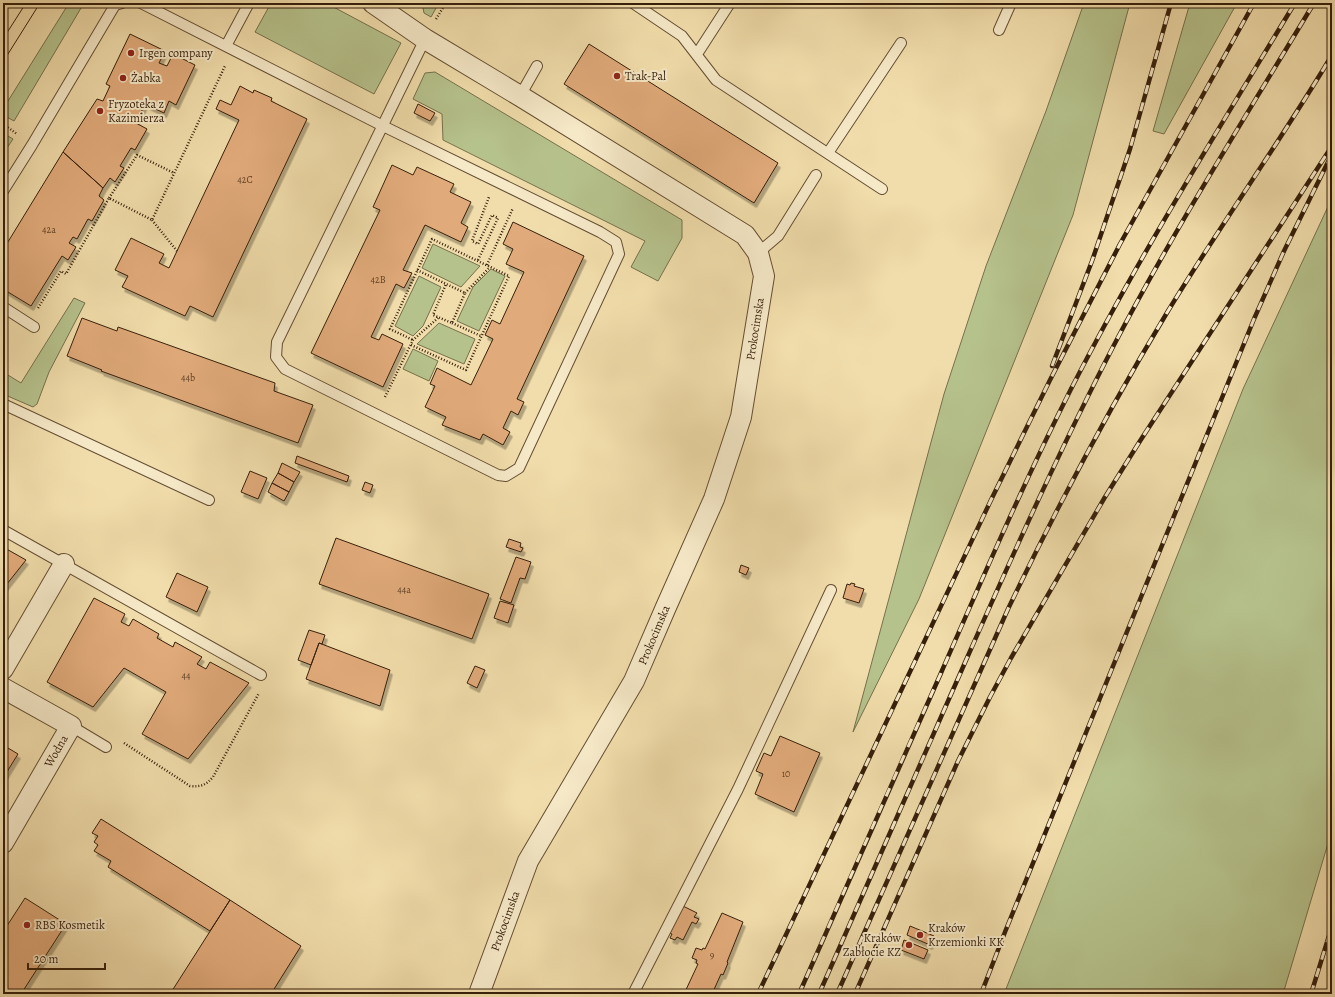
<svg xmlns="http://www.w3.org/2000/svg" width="1335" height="997" font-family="Alegreya,serif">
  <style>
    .green { fill: #b6c28c; stroke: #76704c }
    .building { fill: #e1aa7a; stroke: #361f0b; filter: url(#shadow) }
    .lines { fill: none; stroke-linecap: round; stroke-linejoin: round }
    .service-casing { stroke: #654e33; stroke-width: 12 }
    .minor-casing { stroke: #654e33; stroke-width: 22 }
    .path { stroke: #361f0b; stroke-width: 2.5; stroke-dasharray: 1 2; stroke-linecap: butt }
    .service { stroke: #f6e9c8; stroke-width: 10 }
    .minor { stroke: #f6e9c8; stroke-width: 20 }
    .tram { stroke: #361f0b; stroke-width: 1 }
    .rail-casing { stroke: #361f0b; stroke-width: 4.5 }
    .rail { stroke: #f6e9c8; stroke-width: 3; stroke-dasharray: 9; stroke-linecap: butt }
    .poi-dot { fill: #8f2418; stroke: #f6e9c8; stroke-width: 1.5 }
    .labels { text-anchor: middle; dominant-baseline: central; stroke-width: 4; stroke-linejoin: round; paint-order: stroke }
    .number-label { font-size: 10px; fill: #614227 }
    .poi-label { font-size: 12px; fill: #361f0b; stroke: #f6e9c8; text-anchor: start }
    .street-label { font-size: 12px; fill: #361f0b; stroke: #f6e9c8 }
  </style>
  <defs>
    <filter id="shadow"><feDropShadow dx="2.5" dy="4.5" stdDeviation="0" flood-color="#0004"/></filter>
  </defs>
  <rect width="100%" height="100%" fill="#f1ddab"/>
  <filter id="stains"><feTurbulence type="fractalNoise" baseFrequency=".005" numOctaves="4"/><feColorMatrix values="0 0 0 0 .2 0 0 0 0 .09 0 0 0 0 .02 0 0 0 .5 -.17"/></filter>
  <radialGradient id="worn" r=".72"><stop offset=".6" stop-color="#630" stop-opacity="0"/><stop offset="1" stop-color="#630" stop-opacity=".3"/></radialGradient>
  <path class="green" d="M69,3H84L14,121L3,115V109Z
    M271,3H326L401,43L374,94L255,32Z
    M422,3H439L431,17L424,13Z
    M1084,3H1130L1073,215L919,599L853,732L944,394L986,266L1046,111Z
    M1190,3H1237L1164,134L1153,131Z
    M435,72L682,220V238L658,281L631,267L645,241L443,140L442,114L413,99L425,73Z
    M3,133L13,139L3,154Z
    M1332,198V830L1283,994H1004L1243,389Z
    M433,244L480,266L461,287L422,268Z
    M491,269L505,276L479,331L457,321L473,287Z
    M419,276L441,287L423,326L413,336L395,326Z
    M74,298L85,303L49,372L37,404L33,407L3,394V372L21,383Z
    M439,323L475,339L464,364L417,344Z
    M413,349L438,361L429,381L403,369Z"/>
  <path class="building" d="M130,34L165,51L159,63L167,66L173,54L195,65L176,105L169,101L164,113L145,104L136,123L147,129L135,150L131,148L120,166L124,168L115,182L110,178L103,188L63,152L97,99L103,101L110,86L106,84Z
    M589,44L778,163L754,203L564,84Z
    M240,86L253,93L254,90L272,98L271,101L307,119L213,317L190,306L185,316L122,287L128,276L115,270L131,238L164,254L159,263L169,268L239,120L216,109L220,100L231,105Z
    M418,104L435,113L430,121L414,113Z
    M63,152L103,188L99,196L104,200L92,221L88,219L77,239L73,237L69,243L76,247L68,260L62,256L31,306L3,289V250Z
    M392,165L413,175L417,167L454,184L450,192L471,202L461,223L468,227L461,242L425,225L403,270L412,273L404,288L396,284L371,337L379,340L382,334L403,344L383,387L311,353L380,210L373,207Z
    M513,222L584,256L517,399L524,402L518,415L511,411L503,428L510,432L503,445L483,434L480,440L442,425L446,417L425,407L435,386L430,384L437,368L471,385L493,339L485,335L492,320L500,324L524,272L506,264L513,249L503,244Z
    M82,318L117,331L118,327L275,383L274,391L313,405L298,443L101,371L102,370L67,356Z
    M297,456L349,476L347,482L295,463Z
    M282,463L300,472L294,482L278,473Z
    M250,471L267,478L258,499L241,492Z
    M278,473L294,482L289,492L272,483Z
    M365,482L373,485L370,493L362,490Z
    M272,483L289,492L284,501L268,492Z
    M336,538L489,594L472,639L319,584Z
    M509,539L521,543L520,547L523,548L521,552L506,547Z
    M3,547L26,560L3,589Z
    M516,557L531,562L525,579L520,578L511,603L500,599Z
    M741,565L749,568L746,575L739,572Z
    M177,573L208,587L197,612L166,597Z
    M851,583L855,584L854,586L864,589L859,603L843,598L847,584L850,585Z
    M94,598L125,614L121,622L129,626L133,619L159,634L157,638L173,647L175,642L202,657L197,664L206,669L210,662L249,683L188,759L142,734L166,692L124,668L93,707L47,682Z
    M500,601L514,605L508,623L494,618Z
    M309,630L325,635L322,644L319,643L311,665L298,660Z
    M319,643L390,670L380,706L306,679Z
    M475,666L485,670L477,688L467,683Z
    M780,736L820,753L794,812L755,794L763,774L756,771L764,753L771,756Z
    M3,745L18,754L5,775L3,774Z
    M101,819L230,900L210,931L108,867L111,861L94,851L98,845L94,842L98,836L92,833Z
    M25,898L66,924L21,994H3V932Z
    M230,900L301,946L271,994H170Z
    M683,906L697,913L694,917L699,919L696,924L692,922L683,940L677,937L675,940L670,938L672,934L669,933Z
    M722,913L743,922L727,962L728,963L723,975L721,974L712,994H684L698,964L696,963L697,960L692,958L696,948L702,950L703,948L705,949Z
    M910,926L934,936L930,945L907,935Z
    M904,940L928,950L924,959L901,950Z"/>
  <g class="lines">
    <defs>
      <path id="service" d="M141,3L383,126L600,232L616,242L619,254L519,468L506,476L498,475L285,369L276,357L277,342L425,39
        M633,3L682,36L716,80L882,189
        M999,30L1011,3
        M226,46L249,3
        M697,54L730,3
        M520,96L537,66
        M828,153L901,43
        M3,191L32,145L115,5L122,3
        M758,253L778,236L816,175
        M3,307L34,327
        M3,404L209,500
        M3,530L261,675
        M71,726L106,747
        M633,994L738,789L831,590"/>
      <path id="minor" d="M373,3L425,39L520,96L745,235L758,253L764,276L741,417L714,499L666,607L634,681L528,861L479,994
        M3,669L64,564
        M3,688L71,726L3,843"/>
    </defs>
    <use href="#service" class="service-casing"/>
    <use href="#minor" class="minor-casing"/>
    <path class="path" d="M436,19L446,3
      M3,124L17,134
      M109,198L137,155L174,173
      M152,220L177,251
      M478,260L498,218L492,215L478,244L472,241L489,197
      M487,265L513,208
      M417,270L465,293L452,323L433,315L446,284
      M465,293L490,267
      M38,308L61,271L66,274L109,198L152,220L225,66
      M452,323L481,336
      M411,345L466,370L509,276L432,239L390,329L413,340
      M385,397L413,340L438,318
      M124,743L190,786C201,787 206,785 213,777L259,693"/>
    <use href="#service" class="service"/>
    <use href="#minor" class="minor"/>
    <path class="tram" d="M3,39L26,3
      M3,62L40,3"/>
    <defs>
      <path id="rail" d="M1052,366L1092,261L1130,149L1171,3
        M758,994L991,500L1050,380L1120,244L1254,3
        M799,994C846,887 893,780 941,673C983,577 1024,482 1071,389C1139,256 1218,130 1295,3
        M819,994C868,882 918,770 967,658C1014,552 1061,447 1114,345C1175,228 1246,116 1314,3
        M837,994L1008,609C1057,507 1110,407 1168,311C1221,224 1280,142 1332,55
        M855,994L958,761L990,697L1011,658L1105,497L1140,441L1332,146
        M981,994L1005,932L1254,319L1284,251L1328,162
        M1311,994L1332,926
        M1329,994L1332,983"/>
    </defs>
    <use href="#rail" class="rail-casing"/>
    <use href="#rail" class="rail"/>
  </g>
  <g class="poi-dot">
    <circle cx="131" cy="53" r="4"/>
    <circle cx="617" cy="76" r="4"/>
    <circle cx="123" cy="78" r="4"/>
    <circle cx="100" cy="111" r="4"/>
    <circle cx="27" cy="925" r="4"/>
    <circle cx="920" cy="935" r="4"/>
    <circle cx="909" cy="945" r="4"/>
  </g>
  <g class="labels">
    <g class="number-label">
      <text x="245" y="179">42C</text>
      <text x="49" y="229">42a</text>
      <text x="378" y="279">42B</text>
      <text x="188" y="377">44b</text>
      <text x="404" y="589">44a</text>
      <text x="186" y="675">44</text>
      <text x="786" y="773">10</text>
      <text x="712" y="954">9</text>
    </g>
    <g class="poi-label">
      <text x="139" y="53">Irgen company</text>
      <text x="625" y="76">Trak-Pal</text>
      <text x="131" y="78">Żabka</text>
      <text x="108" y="104">Fryzoteka z<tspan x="108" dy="14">Kazimierza</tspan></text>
      <text x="35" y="925">RBS Kosmetik</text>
      <text x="928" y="928">Kraków<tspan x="928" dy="14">Krzemionki KK</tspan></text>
      <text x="901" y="938" text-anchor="end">Kraków<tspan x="901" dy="14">Zabłocie KZ</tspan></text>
    </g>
    <g class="street-label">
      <text transform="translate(755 329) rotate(-81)">Prokocimska</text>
      <text transform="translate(654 635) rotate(-67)">Prokocimska</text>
      <text transform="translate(56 751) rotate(-60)">Wodna</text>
      <text transform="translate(505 921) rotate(-70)">Prokocimska</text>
    </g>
  </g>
  <rect width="1335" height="997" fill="none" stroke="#f1ddab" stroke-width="16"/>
  <rect x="4" y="4" width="1327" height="989" fill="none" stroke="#361f0b" stroke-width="2"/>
  <rect x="8" y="8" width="1319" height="981" fill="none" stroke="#361f0b"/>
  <path d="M28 963v6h77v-6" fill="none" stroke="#361f0b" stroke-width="2"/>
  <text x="34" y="963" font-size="12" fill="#361f0b" stroke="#f6e9c8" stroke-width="3" paint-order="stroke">20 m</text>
  <rect width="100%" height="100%" filter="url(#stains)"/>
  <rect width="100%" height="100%" fill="url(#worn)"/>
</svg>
